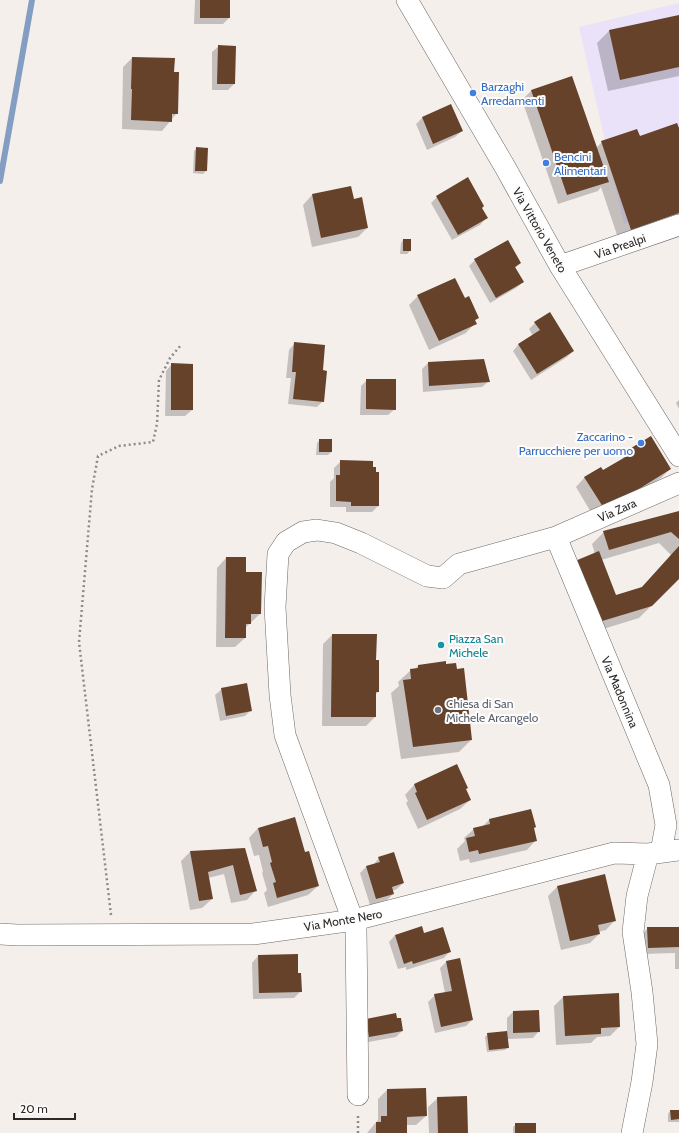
<svg xmlns="http://www.w3.org/2000/svg" width="679" height="1133" font-family="Cabin,sans-serif">
  <style>
    .industrial { fill: #e9e2f8 }
    .shadow { fill: #0003; fill-rule: evenodd }
    .lines { fill: none; stroke-linecap: round; stroke-linejoin: round }
    .stream { stroke: #849ec3; stroke-width: 6 }
    .building { fill: #654229 }
    .minor-casing { stroke: #6d6865; stroke-width: 22 }
    .path { stroke: #8d8987; stroke-width: 2.5; stroke-dasharray: 2 3; stroke-linecap: butt }
    .minor { stroke: #fff; stroke-width: 21 }
    .shop-dot { fill: #3f7fe0; stroke: #fefdfd; stroke-width: 1.5 }
    .culture-dot { fill: #0f9aa8; stroke: #fefdfd; stroke-width: 1.5 }
    .worship-dot { fill: #6b7280; stroke: #fefdfd; stroke-width: 1.5 }
    .labels { text-anchor: middle; dominant-baseline: central; stroke-width: 4; stroke-linejoin: round; paint-order: stroke }
    .shop-label { font-size: 12px; fill: #366cbe; stroke: #fefdfd; text-anchor: start }
    .street-label { font-size: 12px; fill: #2c2a28; stroke: #fefdfd }
    .culture-label { font-size: 12px; fill: #0d838f; stroke: #fefdfd; text-anchor: start }
    .worship-label { font-size: 12px; fill: #5b616d; stroke: #fefdfd; text-anchor: start }
  </style>
  <rect width="100%" height="100%" fill="#f5efec"/>
  <path class="industrial" d="M679,3V206L624,224L579,27Z"/>
  <path class="shadow" d="M195,0H229V18L223,24H194Z
    M679,16V76L608,91L597,43L609,31Z
    M219,46L234,84L228,90H212V52Z
    M132,58L173,73L177,113L162,131L122,129L123,67Z
    M532,90L596,148L602,142L679,131V220L619,241L601,187L598,191L558,204L522,100Z
    M450,106L462,131L455,137L427,150L416,124L422,118Z
    M197,148L206,171L203,174L193,173L194,151Z
    M312,195L353,200L367,228L358,237L312,247L303,205Z
    M437,197L481,208L486,218L480,225L452,240L431,203Z
    M403,240H410V251L407,254H400L401,243Z
    M475,260L520,263L515,268L523,282L516,288L490,303L469,266Z
    M418,296L464,299L478,318L474,321L475,323L466,333L429,350L409,305Z
    M535,323L573,351L567,357L531,380L513,351L519,344L533,336L529,329Z
    M295,343L322,371L323,401L317,407L288,404L291,378H286L289,350Z
    M483,360L489,381L482,387L423,392L422,369L428,363Z
    M172,364L192,410L185,416H165L166,371Z
    M367,380L395,409L388,415H360L361,386Z
    M679,400V409L676,403Z
    M320,440H331V452L328,455H316L317,443Z
    M632,449L670,469L661,478L595,519L576,487L585,477L603,472L623,459V458Z
    M341,461L378,506L372,512H346V507H330V482L334,478V468Z
    M679,512V578L639,618L587,634L595,554L592,544L604,532ZM659,543L671,555L641,588L616,597L601,560Z
    M226,558L245,573L260,614L245,628V638L235,647H216L217,568Z
    M332,635H376L375,661L378,692L375,695V717L366,726H322L323,644Z
    M418,666L471,740L459,752L401,759L391,693L399,686L398,682L411,670L415,669Z
    M222,689L251,710L245,716L220,721L215,695Z
    M457,766L470,800L460,809L418,829L406,803L408,801L405,795L414,785Z
    M490,819L533,828L536,840L527,850L470,863L469,859L460,861L457,849L465,841L464,838L474,829L482,827Z
    M258,828L304,853L318,886L308,895L268,907L264,893L267,890L262,873L263,872L259,855L254,856L249,838Z
    M245,849L256,890L247,900L231,903L224,874L208,878L212,899L202,908L190,910L181,861L190,852Z
    M379,858L403,883L397,889L392,891L393,894L387,900L370,905L360,873L366,867L373,865Z
    M604,876L615,920L606,930L598,932L599,934L590,943L561,950L548,896L557,887Z
    M679,927V969H675V953L642,954L641,935L648,928H678Z
    M424,934L450,951L444,958L406,970V967L398,969L389,942L395,935Z
    M258,956L297,974L301,991L294,998L253,999L252,963Z
    M460,959L472,1020L466,1026L435,1033L428,1002L435,995L445,993L440,968L446,962Z
    M564,996L619,1027L610,1036L597,1037L591,1043L556,1045L554,1006Z
    M513,1012L539,1031L533,1038L507,1039L508,1047L505,1050L487,1052L485,1037L488,1034L507,1032V1018Z
    M396,1020L402,1031L396,1037L363,1043L360,1026Z
    M387,1090L426,1116L416,1125H406V1133H367L378,1120V1099Z
    M438,1098L467,1133H429L428,1107Z
    M670,1111H679V1122H668V1114Z
    M516,1124L535,1133H513V1127Z"/>
  <g class="lines">
    <path class="stream" d="M0,181L32,0"/>
  </g>
  <path class="building" d="M200,0H230V18H200Z
    M679,15V67L620,80L609,30Z
    M218,45L236,46L235,84H217Z
    M132,57L175,58L174,72H179L178,114H172V122L131,120L132,89H131Z
    M572,76L609,182L567,195L531,90Z
    M451,104L463,131L433,144L422,117Z
    M677,123L679,128V213L631,230L601,141L637,129L640,136Z
    M196,147L208,148L207,171H195Z
    M468,177L484,206L482,208L488,218L458,235L436,196Z
    M351,186L354,199L362,197L368,228L321,238L312,194Z
    M403,239H411V251H403Z
    M508,240L521,263L515,267L524,282L496,298L474,259Z
    M455,278L465,298L469,296L479,318L475,320L477,324L439,341L417,295Z
    M550,312L574,351L537,374L518,344L540,330L534,322Z
    M294,342L325,345L323,370L327,371L324,402L293,399L296,372H292Z
    M484,359L490,382L429,386L428,362Z
    M171,363L193,364V410H171Z
    M366,379H396V410L366,409Z
    M651,436L671,469L605,510L584,477L601,467L603,470L634,452L631,448Z
    M319,439H332V452H319Z
    M340,460L373,461V467H376V472H379V506H351V502L336,501V475H340Z
    M679,511V539L671,532L609,550L603,531Z
    M679,546V579L652,606L599,622L575,561L599,551L616,595L642,587Z
    M226,557H246V572H262L261,614H251V624H246V638H225Z
    M332,634H377L376,660H379V692H376V717H331Z
    M446,661V664L456,663L457,669L464,668L472,740L413,747L403,680L411,679L410,669L418,668V665Z
    M247,683L252,711L226,716L221,688Z
    M457,764L468,788L466,789L471,800L427,820L415,793L417,792L414,784Z
    M531,809L536,827L534,828L537,841L479,854L478,850L469,852L466,838L475,836L473,828L490,824L489,819Z
    M295,817L305,852L309,851L319,886L277,898L273,883L276,882L270,863L272,862L268,846L263,847L258,828Z
    M245,848L257,891L240,895L233,865L208,872L213,899L199,901L190,851Z
    M394,852L404,883L392,887L394,894L376,899L366,866L380,862L378,857Z
    M605,874L616,921L598,925L600,934L570,941L557,886Z
    M422,926L424,933L443,927L451,952L413,964L412,961L404,964L395,935Z
    M647,927H679V947L648,948Z
    M298,954V973H301L302,992L259,993L258,955Z
    M460,958L473,1020L441,1027L434,994L452,991L446,961Z
    M619,993L620,1027L601,1028V1034L565,1036L563,996Z
    M539,1010L540,1032L513,1033V1011Z
    M396,1013L397,1018H401L403,1031L369,1037L366,1019Z
    M507,1031L509,1048L489,1050L487,1033Z
    M426,1088L427,1116L407,1117V1133H376V1122H381V1116H387V1089Z
    M467,1096L468,1133H438L437,1097Z
    M670,1110H679V1119L671,1120Z
    M515,1123H536V1133H515Z"/>
  <g class="lines">
    <defs>
      <path id="minor" d="M407,0L505,167L560,266L679,456
        M560,266L679,225
        M556,537L659,785L666,825L661,852
        M0,934L17,935L253,934L354,920L614,853L648,854L679,850
        M358,1095L356,929L285,735L280,695L275,607L278,554L286,542L303,532L317,530L336,533L361,543L427,576L443,578L459,564L556,537L679,483
        M632,1133L642,1082L647,1044L642,992L633,932L637,896L648,854"/>
    </defs>
    <use href="#minor" class="minor-casing"/>
    <path class="path" d="M111,915L79,642L92,489L98,456L119,446L153,442L157,424L159,380L170,358L181,345
      M358,1116V1133"/>
    <use href="#minor" class="minor"/>
  </g>
  <g class="shop-dot">
    <circle cx="473" cy="93" r="4"/>
    <circle cx="546" cy="163" r="4"/>
    <circle cx="641" cy="443" r="4"/>
  </g>
  <circle class="culture-dot" cx="441" cy="645" r="4"/>
  <circle class="worship-dot" cx="438" cy="710" r="4"/>
  <g class="labels">
    <g class="shop-label">
      <text x="481" y="86">Barzaghi<tspan x="481" dy="14">Arredamenti</tspan></text>
      <text x="554" y="156">Bencini<tspan x="554" dy="14">Alimentari</tspan></text>
      <text x="633" y="436" text-anchor="end">Zaccarino -<tspan x="633" dy="14">Parrucchiere per uomo</tspan></text>
    </g>
    <g class="street-label">
      <text transform="translate(540 230) rotate(60)">Via Vittorio Veneto</text>
      <text transform="translate(620 246) rotate(-19)">Via Prealpi</text>
      <text transform="translate(617 510) rotate(-24)">Via Zara</text>
      <text transform="translate(620 692) rotate(67)">Via Madonnina</text>
      <text transform="translate(343 920) rotate(-10)">Via Monte Nero</text>
    </g>
    <g class="culture-label">
      <text x="449" y="638">Piazza San<tspan x="449" dy="14">Michele</tspan></text>
    </g>
    <g class="worship-label">
      <text x="446" y="703">Chiesa di San<tspan x="446" dy="14">Michele Arcangelo</tspan></text>
    </g>
  </g>
  <path d="M14 1113v6h61v-6" fill="none" stroke="#2c2a28" stroke-width="2"/>
  <text x="20" y="1113" font-size="12" fill="#2c2a28" stroke="#fefdfd" stroke-width="3" paint-order="stroke">20 m</text>
</svg>
